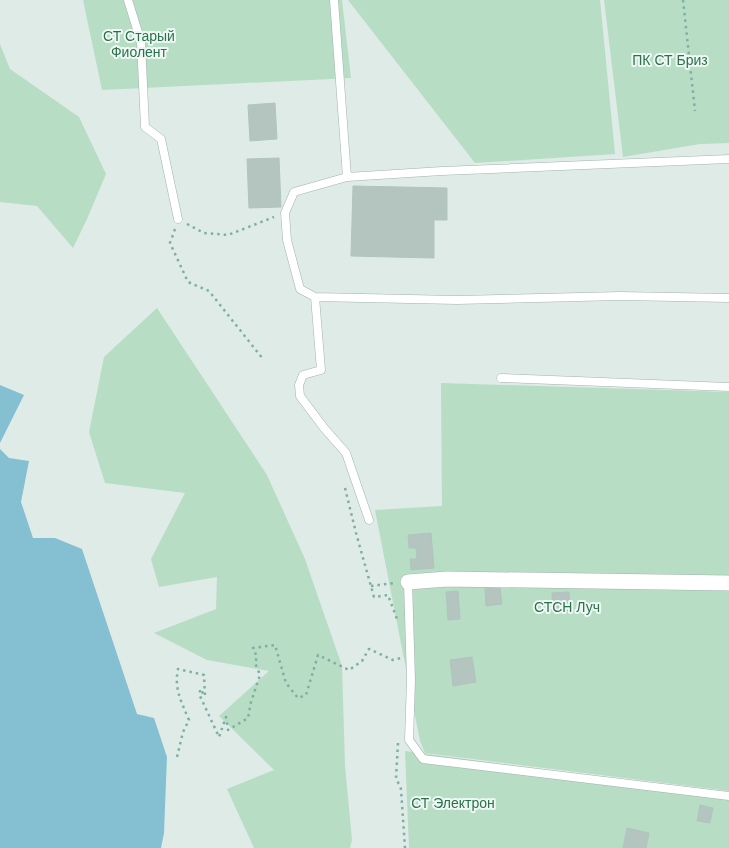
<svg xmlns="http://www.w3.org/2000/svg" width="729" height="848" font-family="Arial,sans-serif">
  <style>
    .green { fill: #b7ddc4 }
    .water { fill: #84c0d2 }
    .building { fill: #b4c5c0; stroke: #b1c4be }
    .lines { fill: none; stroke-linecap: round; stroke-linejoin: round }
    .lane-casing { stroke: #a2b3ae; stroke-width: 9 }
    .street-casing { stroke: #a2b3ae; stroke-width: 16 }
    .path { stroke: #7eafa4; stroke-width: 2.5; stroke-dasharray: 2.5 4; stroke-linecap: butt }
    .lane { stroke: #fff; stroke-width: 8 }
    .street { stroke: #fff; stroke-width: 15 }
    .labels { text-anchor: middle; dominant-baseline: central; stroke-width: 4; stroke-linejoin: round; paint-order: stroke }
    .park-label { font-size: 14px; fill: #29734b; stroke: #eff7f4 }
  </style>
  <rect width="100%" height="100%" fill="#dfebe6"/>
  <path class="green" d="M83,0H342L351,78L102,90Z
    M348,0H600L615,154L475,163Z
    M604,0H729V143L700,144L623,157Z
    M0,44L10,69L79,117L106,174L87,219L73,248L37,206L0,202Z
    M157,308L267,475L305,559L342,666L345,766L352,840L350,848H254L227,789L274,770L219,716L269,671L207,660L154,633L216,609L217,577L159,587L151,559L185,493L105,483L89,432L104,357Z
    M441,383L729,392V791L425,753L420,741L375,510L442,506Z
    M405,751L729,794V848H409Z"/>
  <path class="water" d="M0,385L24,395L0,443Z
    M0,449L9,458L29,461L21,502L33,538H55L82,549L137,714L154,718L167,757L164,833L161,848H0Z"/>
  <path class="building" d="M275,103L277,139L250,141L248,105Z
    M279,158L281,207L249,208L247,159Z
    M353,186L447,188V220H434V258L351,256Z
    M431,533L434,568L411,570L410,559H417L416,548H409L408,535Z
    M500,587L502,604L486,606L485,588Z
    M458,591L460,619L448,620L446,592Z
    M569,592L570,611H552V593Z
    M472,657L476,682L453,686L450,660Z
    M700,805L713,808L710,823L697,821Z
    M627,828L649,833L646,848H623Z"/>
  <g class="lines">
    <defs>
      <path id="lane" d="M128,0L141,42L145,127L161,139L178,219
        M334,0L347,177
        M729,159L442,171L347,177L294,192L285,213L287,240L300,289L315,297L457,300L620,296L729,298
        M315,297L321,370L303,375L299,385L300,396L324,428L346,453L369,520
        M501,378L729,387
        M408,582L411,680L409,740L423,759L729,796"/>
      <path id="street" d="M408,582L447,579L729,583"/>
    </defs>
    <use href="#lane" class="lane-casing"/>
    <use href="#street" class="street-casing"/>
    <path class="path" d="M683,0L695,111
      M187,224L204,233L228,235L274,217
      M175,229L170,243L188,282L209,291L263,359
      M345,488L356,533L374,597L388,595L397,619
      M371,586L394,583
      M398,743L396,778L401,789L405,848
      M177,757L183,732L189,720C181,701 174,689 178,669L204,675L205,696L200,689V696L219,737L226,717L228,730L248,718L251,702L260,675L255,663L257,657L253,648L275,645L286,683L298,698L306,695L318,655L349,670L362,661L369,649L393,660L401,658"/>
    <use href="#lane" class="lane"/>
    <use href="#street" class="street"/>
  </g>
  <g class="labels">
    <g class="park-label">
      <text x="139" y="36">СТ Старый<tspan x="139" dy="16">Фиолент</tspan></text>
      <text x="670" y="60">ПК СТ Бриз</text>
      <text x="567" y="607">СТСН Луч</text>
      <text x="453" y="803">СТ Электрон</text>
    </g>
  </g>
</svg>
